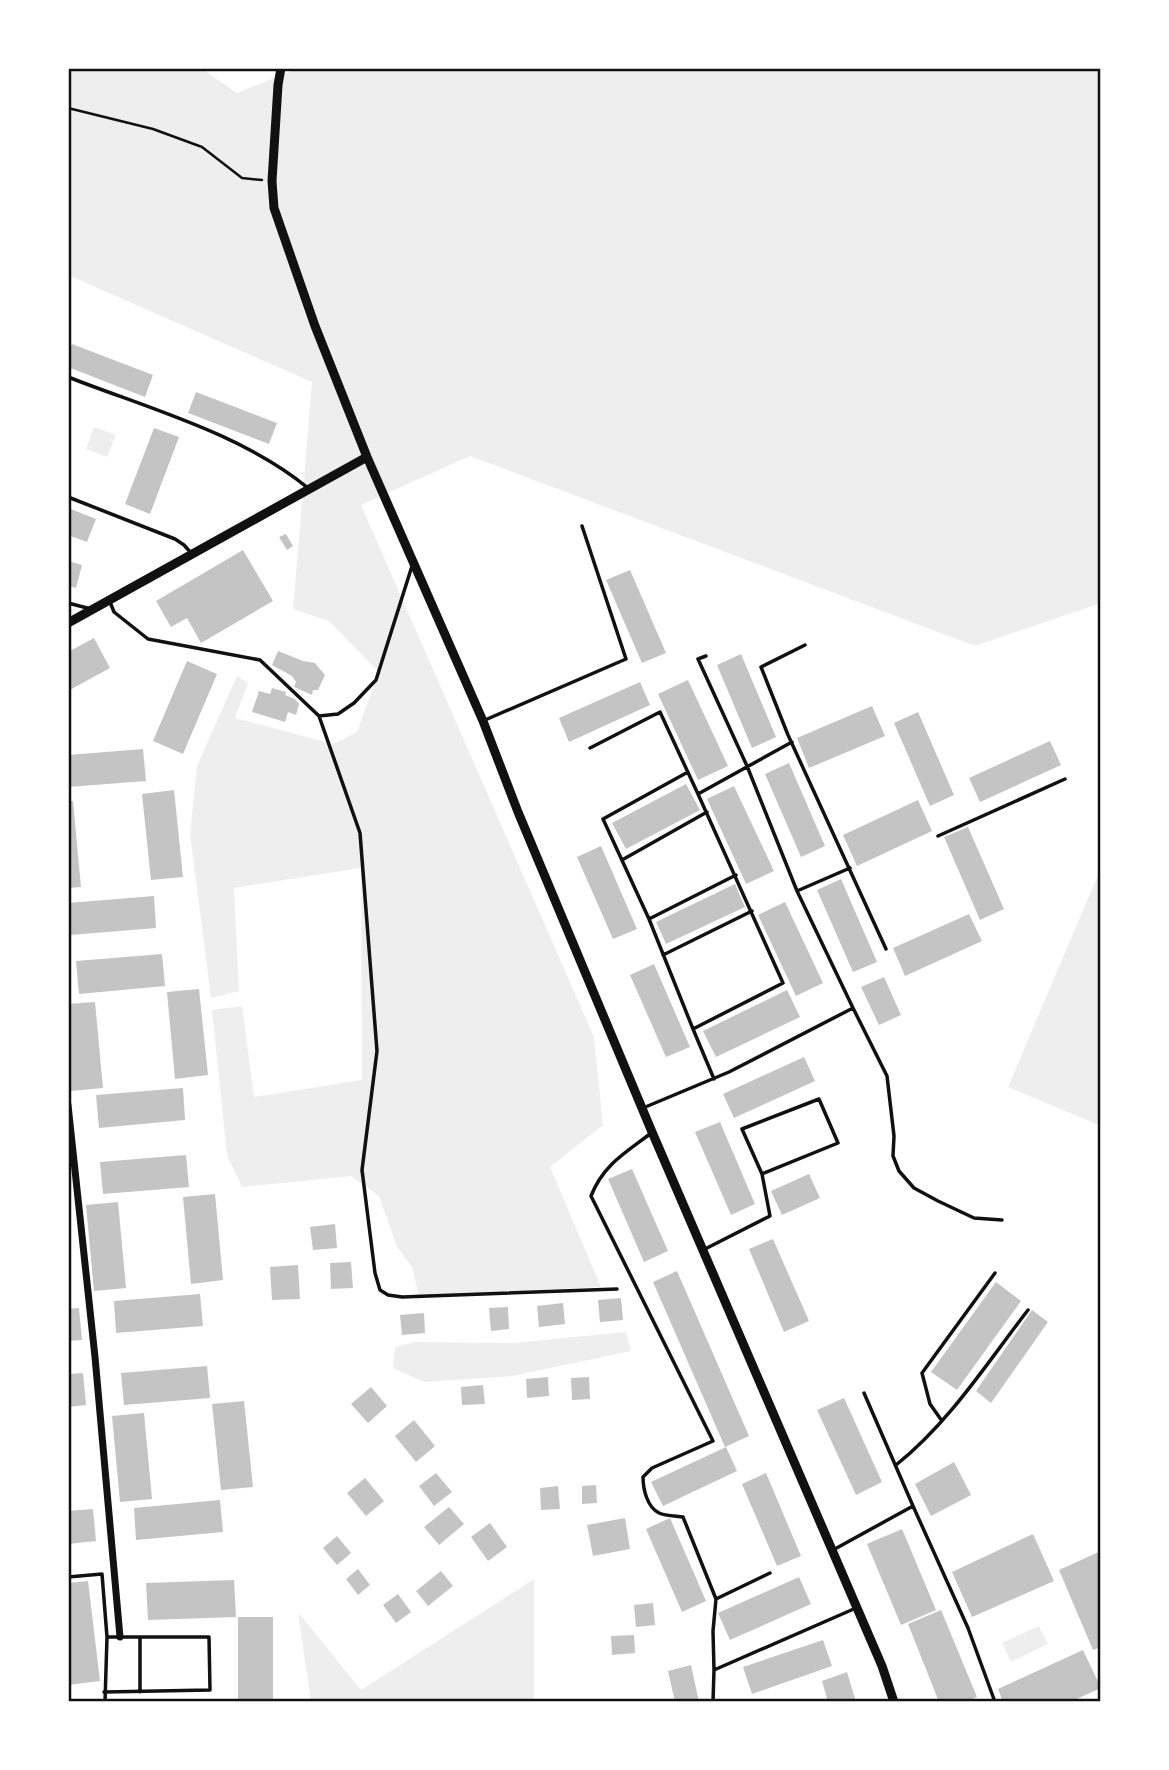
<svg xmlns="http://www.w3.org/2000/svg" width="1169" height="1770" font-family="'Fira Sans Condensed',sans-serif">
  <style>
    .green { fill: #eee }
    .building { fill: #c4c4c4 }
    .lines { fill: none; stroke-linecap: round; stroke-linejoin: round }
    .path { stroke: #111; stroke-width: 2.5 }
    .service { stroke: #111; stroke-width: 3.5 }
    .minor { stroke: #111; stroke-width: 7 }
    .tertiary { stroke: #111; stroke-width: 9 }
    .neatline { fill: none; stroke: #111; stroke-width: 2.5 }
  </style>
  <rect width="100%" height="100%" fill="#fff"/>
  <path class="green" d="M68,68H201L237,93L299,68H1101V603L975,646L470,456L361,505L594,1037L603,1125L550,1167L601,1287L419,1296L412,1267L397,1247L379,1196L351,1176L242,1187L227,1155L212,1010L242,1006L254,1097L362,1080L361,868L234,888L239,991L211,998L190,834L197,766L237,676L248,683L235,718L334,744L357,732L379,672L329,621L293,609L312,382L68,275Z
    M94,427L116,435L107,457L86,449Z
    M1101,868V1126L1008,1087Z
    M626,1332L631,1351L512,1376L424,1382L393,1368L395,1347L416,1342L513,1343Z
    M534,1579V1702H311L298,1612L361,1690Z
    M1039,1626L1048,1644L1011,1662L1002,1643Z"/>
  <path class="building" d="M72,344L153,375L145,397L68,367V354Z
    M196,392L277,423L269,444L188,413Z
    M154,428L179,437L150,514L125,504Z
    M68,508L96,519L87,542L68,535Z
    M286,534L293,546L287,550L279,537Z
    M243,550L273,601L201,643L187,618L171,627L156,601Z
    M68,561L82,565L76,588L68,586Z
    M630,570L666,653L642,663L606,580Z
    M94,638L110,668L68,691V652Z
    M278,651L303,661L315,663L325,675L318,690H313L312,695L294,687L296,682L292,676L272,665Z
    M741,654L776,737L752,748L717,665Z
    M187,661L217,674L183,754L153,741Z
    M688,680L728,766L698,780L658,694Z
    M640,682L650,705L569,742L559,718Z
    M272,688L286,692L285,695L295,699L299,704L296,715L288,712L285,722L252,712L259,691L270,694Z
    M872,706L885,736L809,768L797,738Z
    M918,712L954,795L930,806L894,723Z
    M1050,741L1061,765L980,802L969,778Z
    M143,749L146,781L68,787V755Z
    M789,763L825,846L801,857L765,774Z
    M686,784L700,810L626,849L612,823Z
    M734,786L774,871L746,884L707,799Z
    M174,790L183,877L151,880L142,794Z
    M918,800L932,831L857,866L843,835Z
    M68,801H73L81,887L68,888Z
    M968,827L1004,909L980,920L944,837Z
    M601,846L637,929L613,939L577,857Z
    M841,879L877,962L853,972L817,890Z
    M735,884L745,907L666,944L656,922Z
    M154,896L156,928L70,935L68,903Z
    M785,902L823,983L796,996L758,915Z
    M969,914L982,941L905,976L893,948Z
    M162,954L165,986L79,994L76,961Z
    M654,964L690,1047L666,1057L630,975Z
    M884,977L901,1015L879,1025L861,987Z
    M199,989L208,1075L175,1079L167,992Z
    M787,990L800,1017L716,1057L703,1031Z
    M95,1002L103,1088L71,1091L68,1060V1004Z
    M804,1057L815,1081L734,1118L723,1094Z
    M183,1088L185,1120L99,1128L96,1095Z
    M720,1122L755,1204L731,1215L695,1132Z
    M186,1155L189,1187L103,1194L100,1162Z
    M632,1169L668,1251L644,1262L608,1179Z
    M809,1174L820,1198L782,1215L771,1191Z
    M215,1194L223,1280L191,1284L183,1197Z
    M118,1202L126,1288L94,1291L86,1205Z
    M335,1224L337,1248L313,1250L310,1227Z
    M773,1239L809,1321L784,1332L749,1249Z
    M351,1262L353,1288L331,1289L330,1263Z
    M298,1265L300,1299L272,1300L270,1267Z
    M677,1271L749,1436L725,1447L653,1282Z
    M996,1282L1021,1301L957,1390L931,1372Z
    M200,1294L203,1326L116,1333L114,1301Z
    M621,1298L623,1320L600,1322L598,1300Z
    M563,1303L565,1324L539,1327L537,1306Z
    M508,1307L509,1329L491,1331L489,1308Z
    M79,1308L82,1340L68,1341V1309Z
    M1032,1310L1048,1322L991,1403L976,1391Z
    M424,1313L425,1333L402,1335L400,1315Z
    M207,1366L210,1398L124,1405L121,1373Z
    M83,1373L86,1405L68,1407V1374Z
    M548,1377L549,1396L527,1398L526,1379Z
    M589,1377L590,1399L572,1400L571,1378Z
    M483,1385L485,1404L462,1405L461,1387Z
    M371,1387L387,1406L368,1423L351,1404Z
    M844,1398L882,1482L856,1495L817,1410Z
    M244,1401L253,1487L221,1490L212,1404Z
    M144,1413L152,1499L120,1502L112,1416Z
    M414,1420L435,1446L416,1462L395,1436Z
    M726,1447L737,1471L663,1506L651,1482Z
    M954,1462L971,1495L931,1516L915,1484Z
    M436,1473L452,1492L434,1506L419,1486Z
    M766,1473L801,1556L777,1566L742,1484Z
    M365,1478L384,1501L366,1516L347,1493Z
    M596,1485L597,1503L582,1504V1486Z
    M558,1486L560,1509L541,1510L540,1488Z
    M220,1500L223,1532L136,1540L134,1508Z
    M449,1507L464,1524L439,1545L424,1527Z
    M93,1509L96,1541L68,1544V1511Z
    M625,1518L630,1549L593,1556L587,1525Z
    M670,1518L706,1601L682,1612L646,1529Z
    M490,1523L507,1547L488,1561L471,1537Z
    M902,1529L936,1610L901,1625L867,1544Z
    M1033,1534L1054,1581L972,1617L952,1572Z
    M337,1536L351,1553L337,1565L323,1548Z
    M1101,1551V1647L1093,1650L1059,1570Z
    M358,1569L370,1585L358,1595L346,1579Z
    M441,1571L453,1586L428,1606L416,1591Z
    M799,1577L811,1604L730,1640L718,1613Z
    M234,1580L236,1617L148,1620L146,1583Z
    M88,1581L100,1681L68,1685V1583Z
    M398,1594L411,1612L396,1623L383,1605Z
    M653,1603L655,1625L636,1627L634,1605Z
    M941,1610L977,1697L965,1702H939L908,1624Z
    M238,1617H273V1701H238Z
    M634,1635L635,1653L612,1655L611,1636Z
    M823,1640L832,1666L752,1694L743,1667Z
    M1083,1650L1101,1688L1070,1702H1003L998,1689Z
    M691,1665L699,1702H675L668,1671Z
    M847,1672L856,1702H828L822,1681Z"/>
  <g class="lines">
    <path class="path" d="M68,108L153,129L202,147L242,178L262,180"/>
    <path class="service" d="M68,377C147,408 243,434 308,488
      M68,497L175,539L184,545L192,554
      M110,602L114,612L148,639L260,660L319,716L360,833L377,1051L362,1170L375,1273L380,1290L388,1295L402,1297L617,1289
      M68,603L91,609
      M805,645L761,667L788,735L886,949
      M706,656L698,659L747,766L797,891L853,1008
      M319,716L338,714L354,703L376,680L412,566
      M485,720L626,659L582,526
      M590,748L660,712L698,794L792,742
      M688,772L603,819L649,919L693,1029L783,983L698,794
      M938,836L1065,779
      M622,860L707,812
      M797,891L850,868
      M649,919L736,875
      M663,955L752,911
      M693,1029L714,1079
      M643,1108L729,1072L853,1008L887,1076L894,1136L893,1156L899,1171L914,1188L938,1201L974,1218L1002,1220
      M650,1134C625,1153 603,1165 591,1196L713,1441L652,1468L643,1477C643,1489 647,1507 659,1513C665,1516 676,1516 683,1517L716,1599L713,1631L714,1670
      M705,1249L770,1216L762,1174L838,1143L819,1099L742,1129L762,1174
      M864,1393L913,1506
      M942,1421L930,1404L922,1373L995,1273
      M896,1465C949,1423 987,1363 1028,1310
      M833,1550L913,1506L968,1628L995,1702
      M68,1577L102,1574L107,1637L105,1702
      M716,1599L770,1573
      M140,1638V1692
      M104,1692L210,1690L209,1637H107
      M713,1702L714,1670L856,1608"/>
    <path class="minor" d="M68,1105L95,1357L120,1637"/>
    <path class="tertiary" d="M281,68L278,85L272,181L274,208L315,326L367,457L483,721L518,812L652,1132L882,1666L894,1702
      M68,623L367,457"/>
  </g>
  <rect width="1169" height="1770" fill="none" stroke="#ffffff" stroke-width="140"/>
  <rect x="70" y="70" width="1029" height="1630" class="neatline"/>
</svg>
